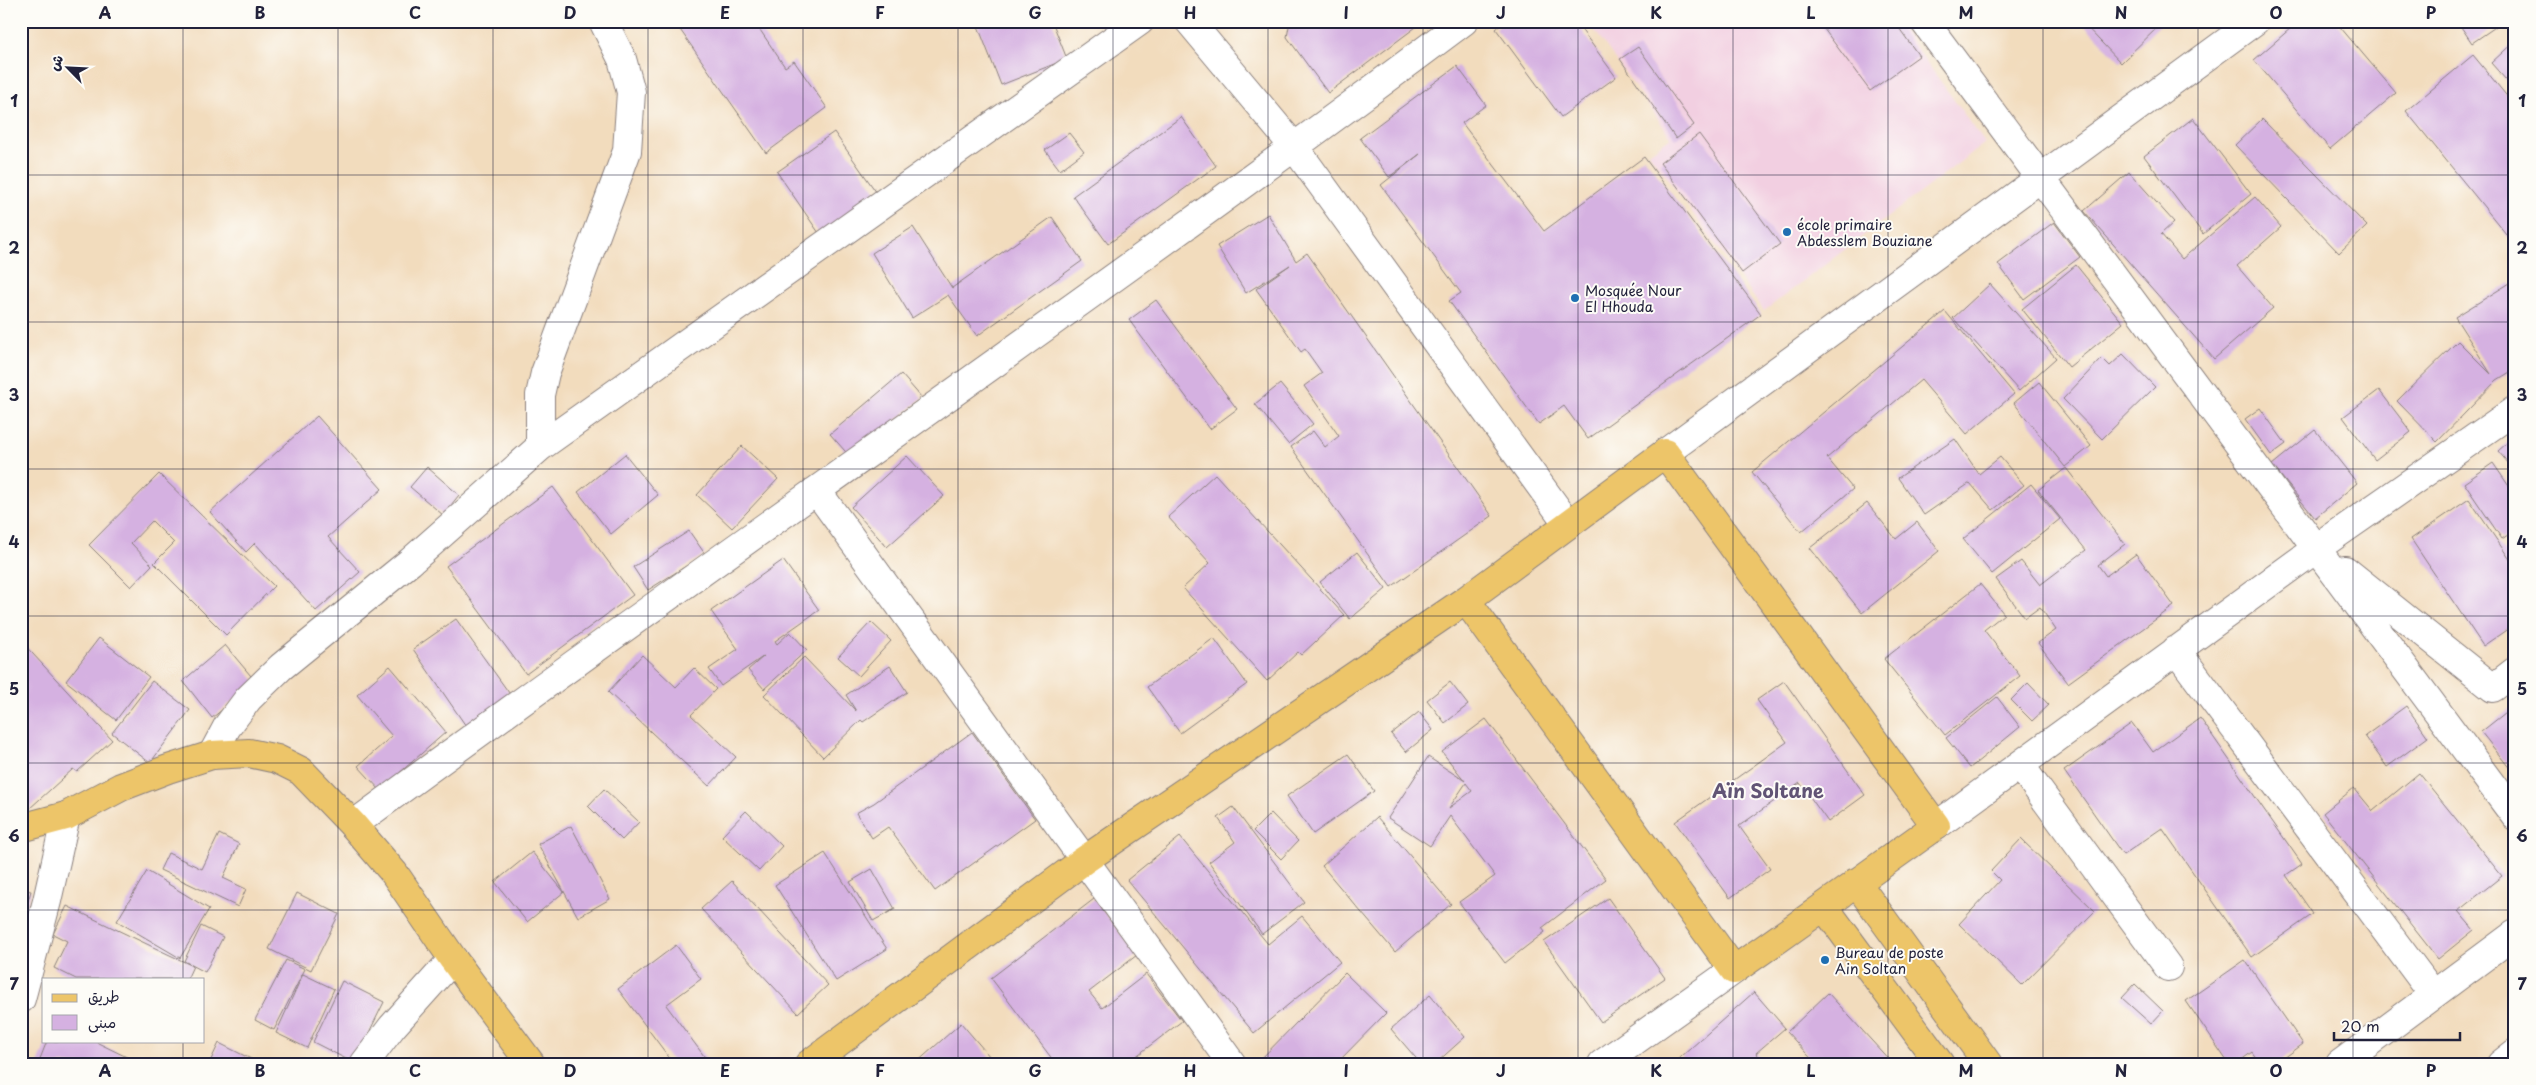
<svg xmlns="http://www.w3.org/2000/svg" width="2536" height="1085" font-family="'Playpen Sans','Playpen Sans Arabic',sans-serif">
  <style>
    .built { fill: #f2cfe1 }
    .building { fill: #d5b1e1; fill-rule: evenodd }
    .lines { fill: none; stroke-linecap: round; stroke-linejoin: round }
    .minor-casing { stroke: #8a7f7c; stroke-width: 30 }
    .major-casing { stroke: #8a7f7c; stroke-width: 30 }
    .minor { stroke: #fff; stroke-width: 28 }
    .major { stroke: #edc569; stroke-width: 28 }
    .grid { fill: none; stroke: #22223b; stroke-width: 1; stroke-opacity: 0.55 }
    .poi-dot { fill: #1f6fb2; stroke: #fdfcf7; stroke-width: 2 }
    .labels { text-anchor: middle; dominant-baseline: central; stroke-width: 4; stroke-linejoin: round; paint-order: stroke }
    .poi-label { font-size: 14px; fill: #22223b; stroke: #fdfcf7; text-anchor: start }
    .district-label { font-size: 19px; font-weight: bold; fill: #615475; stroke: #fdfcf7 }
    .neatline { fill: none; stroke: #22223b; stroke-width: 2 }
    .grid-label { font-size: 16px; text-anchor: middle; font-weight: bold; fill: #22223b }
  </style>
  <rect width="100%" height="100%" fill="#fdfcf7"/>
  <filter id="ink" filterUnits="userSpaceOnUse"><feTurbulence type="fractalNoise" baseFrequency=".02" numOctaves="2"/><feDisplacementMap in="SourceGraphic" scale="10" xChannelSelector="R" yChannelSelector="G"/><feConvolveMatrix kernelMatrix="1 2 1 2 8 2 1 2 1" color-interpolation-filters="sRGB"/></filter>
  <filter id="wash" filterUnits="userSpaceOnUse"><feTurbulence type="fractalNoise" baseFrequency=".0096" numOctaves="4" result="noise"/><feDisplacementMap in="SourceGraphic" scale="20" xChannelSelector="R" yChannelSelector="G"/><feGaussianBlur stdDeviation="1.12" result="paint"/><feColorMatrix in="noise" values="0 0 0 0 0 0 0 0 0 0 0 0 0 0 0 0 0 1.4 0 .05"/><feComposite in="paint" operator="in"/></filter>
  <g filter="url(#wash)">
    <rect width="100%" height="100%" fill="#f2dcbd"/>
    <path class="built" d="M1588,21H1897L1985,143L1764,311L1649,153L1671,137Z"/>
    <g id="blocks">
      <path class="building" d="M674,21H754L785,67L794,61L827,108L766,153Z
        M976,21H1052L1067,59L1001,85Z
        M1290,21H1424L1328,93L1287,37Z
        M1505,21H1575L1616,77L1561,117L1496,29Z
        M1818,21H1894L1919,56L1870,91Z
        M2081,21H2164L2121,63Z
        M2299,21H2335L2396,93L2330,149L2254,60Z
        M2457,21H2504L2472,43Z
        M2515,41V90L2491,63Z
        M1638,47L1694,125L1676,139L1620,59Z
        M2473,55L2515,106V245L2406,111Z
        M1457,66L1486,105L1462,123L1544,231L1644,157L1761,314L1588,439L1564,406L1539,424L1449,301L1461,293L1381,185L1420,154L1389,177L1360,138Z
        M1181,117L1216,166L1108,244L1073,196Z
        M2193,118L2251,194L2203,234L2144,156Z
        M2262,119L2367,226L2339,253L2235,145Z
        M834,132L879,196L821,236L777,172Z
        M1069,133L1084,152L1060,170L1045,150Z
        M1699,134L1780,244L1742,273L1660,163Z
        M2129,172L2174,222L2161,234L2182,259L2255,197L2281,227L2237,266L2273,308L2214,359L2084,211Z
        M1268,214L1296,261L1307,253L1492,516L1391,587L1291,447L1313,431L1325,447L1339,436L1304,386L1322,373L1305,349L1301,352L1256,289L1290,265L1246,293L1217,246Z
        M1052,217L1082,261L977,336L948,295L912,318L872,253L913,227L952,288Z
        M2054,222L2080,257L2024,299L1998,264Z
        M2076,265L2123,323L2069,367L2022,309Z
        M2510,283L2515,291V369L2497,380L2437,442L2397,401L2458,341L2491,374L2455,317Z
        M1990,284L2056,358L2019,391L1953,318Z
        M1156,300L1237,409L1210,429L1129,320Z
        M1945,311L2014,394L1967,434L1921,380L1827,458L1853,489L1801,532L1752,472Z
        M2123,354L2155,387L2102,439L2063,399L2102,358L2110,366Z
        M901,374L922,398L852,459L830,434Z
        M2039,382L2091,446L2065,467L2014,403Z
        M1280,384L1313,424L1288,444L1255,404Z
        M2379,390L2411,432L2375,460L2343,417Z
        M2260,408L2286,444L2271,455L2245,419Z
        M317,416L382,489L328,537L360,572L316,611L255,543L246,552L210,512Z
        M2315,430L2357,483L2315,518L2272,465Z
        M2515,436V471L2498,451Z
        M1955,439L1979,474L2000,457L2024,485L1993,510L1970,483L1924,515L1898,478Z
        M742,446L778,479L732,528L697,495Z
        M625,454L658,495L611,534L578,492Z
        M907,456L944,496L887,547L851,507Z
        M2493,463L2515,495V530L2502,539L2464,483Z
        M427,467L459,495L443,515L410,487Z
        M2066,468L2125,544L2098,565L2106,576L2136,554L2174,606L2068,683L2038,643L2056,630L2040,607L2025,618L1996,579L2021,561L2040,585L2086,550L2038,490Z
        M159,474L274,586L226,635L154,563L174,543L152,521L131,543L152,565L131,587L89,545Z
        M1215,474L1344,615L1301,655L1298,652L1267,681L1183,588L1210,563L1168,517Z
        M2031,484L2060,519L1992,574L1963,539Z
        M553,487L633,595L526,674L446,566Z
        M2469,499L2515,567V624L2483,646L2411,539Z
        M1867,503L1896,539L1917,522L1939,551L1862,613L1810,548Z
        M689,531L705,554L648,590L633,567Z
        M1357,552L1386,589L1350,619L1320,582Z
        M783,560L819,610L775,641L777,644L790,632L807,650L764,689L748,670L764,656L721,686L709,669L738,649L711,611Z
        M1980,584L2004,614L1984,630L2020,676L1945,735L1884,659Z
        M456,619L512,697L468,729L413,649Z
        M871,622L891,641L859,676L838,657Z
        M99,638L149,677L116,720L66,681Z
        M1214,638L1247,684L1180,733L1147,687Z
        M21,641L112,740L77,772L73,769L29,809L21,800Z
        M225,645L256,682L212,718L183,681Z
        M642,655L676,687L694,668L716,689L691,715L736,757L709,786L608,692Z
        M804,657L856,711L846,695L890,666L907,692L863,722L861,720L823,757L764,695Z
        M390,666L446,732L380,790L358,766L392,736L357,695Z
        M152,681L190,710L150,763L112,733Z
        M1784,681L1865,795L1828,822L1800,783L1739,826L1770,869L1730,898L1675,822L1787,742L1757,700Z
        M1450,682L1468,705L1445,723L1427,700Z
        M2028,683L2049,705L2032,721L2011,700Z
        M1997,697L2020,727L1970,768L1946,738Z
        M2515,705V775L2481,732Z
        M2406,706L2428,737L2387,767L2365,736Z
        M1419,712L1433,730L1406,752L1391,734Z
        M2200,718L2302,864L2286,875L2313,914L2252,957L2162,828L2123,855L2064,771L2132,723L2153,752Z
        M1486,719L1606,879L1542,928L1545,932L1505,963L1459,902L1495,876L1450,816L1430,846L1388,818L1428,757L1465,781L1442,752ZM1466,783L1472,791L1449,808Z
        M972,732L1035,819L935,891L888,827L872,838L856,813L874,803Z
        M1348,754L1374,791L1313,834L1287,796Z
        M2419,773L2502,876L2458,911L2474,930L2438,959L2323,813L2354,788L2373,811Z
        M604,789L639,822L622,840L588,806Z
        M1233,807L1304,902L1262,934L1209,862L1235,842L1218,818Z
        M746,811L782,846L759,871L722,836Z
        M1271,813L1298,841L1281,859L1253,831Z
        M1377,817L1451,904L1395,952L1322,866Z
        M571,826L610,899L578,917L538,844Z
        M219,834L239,844L223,878L246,889L238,907L160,870L168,853L202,869Z
        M1180,837L1268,944L1302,916L1340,962L1254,1033L1127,880Z
        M2021,839L2095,911L2022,985L1959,924L2000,880L1991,871Z
        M532,852L564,892L527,922L495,882Z
        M825,853L887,949L836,981L775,885Z
        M872,869L895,909L873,921L850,882Z
        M147,871L209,909L180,958L117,921Z
        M732,881L828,985L798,1013L701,909Z
        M21,889L31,891L24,914L21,913Z
        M297,893L339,914L311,970L269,949Z
        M1608,898L1665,978L1601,1022L1544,942Z
        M1094,899L1137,955L1089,992L1102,1008L1146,974L1182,1021L1126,1064H1056L991,978Z
        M67,906L193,966L187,979H76L54,968L67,941L53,934Z
        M201,926L223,937L205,972L184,961Z
        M676,945L701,979L666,1005L710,1064H674L618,989Z
        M286,960L305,969L274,1030L255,1020Z
        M2245,960L2303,1044L2276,1064H2260L2252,1052L2236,1064H2229L2186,1001Z
        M1345,973L1386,1013L1336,1064H1256Z
        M303,974L334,989L307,1048L276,1033Z
        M342,981L384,1002L354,1063L313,1042Z
        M2135,984L2163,1011L2151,1024L2122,998Z
        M1754,992L1785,1028L1756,1053L1765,1064H1673Z
        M1828,993L1893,1064H1816L1787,1032Z
        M1430,995L1465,1037L1435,1064H1421L1391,1029Z
        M961,1023L996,1064H915Z
        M47,1041H94L141,1064H38Z
        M219,1043L261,1064H209Z
        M409,1057L424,1064H406Z"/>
    </g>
  </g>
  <g filter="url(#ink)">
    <use href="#blocks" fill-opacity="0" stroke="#8a7f7c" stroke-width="1"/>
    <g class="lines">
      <defs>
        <path id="minor" d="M1189,21L1295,148L1568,524
          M1924,21L2515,816
          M540,447V395L545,373L627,151L631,92L622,59L603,21
          M1665,453L2255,21
          M817,491L1232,1064
          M2345,570L2493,688L2515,671
          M2176,650L2433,994
          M212,755L227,727L248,699L281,667L410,562L540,447L1140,21
          M2020,765L2168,967
          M353,825C720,554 1098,296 1464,21
          M1936,826L2317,548L2515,410
          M21,999L47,901L66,816
          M364,1064L392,1027L453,959
          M1602,1064L1734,970
          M2340,1064L2515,934
          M2501,1064L2515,1053"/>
        <path id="major" d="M21,828L66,816L121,787L168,769L212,755L249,753L277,759L301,771L353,825L394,873L453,959L531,1064
          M1856,882L1988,1064
          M1825,908L1940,1064
          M809,1064L1083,861L1466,600L1665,453L1936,826C1868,874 1802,923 1734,970L1466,600"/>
      </defs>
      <use href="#minor" class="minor-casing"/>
      <use href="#major" class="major-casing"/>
      <use href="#minor" class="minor"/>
      <use href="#major" class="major"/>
    </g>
  </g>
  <path class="grid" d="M183,21V979M338,21V1064M493,21V1064M648,21V1064M803,21V1064M958,21V1064M1113,21V1064M1268,21V1064M1423,21V1064M1578,21V1064M1733,21V1064M1888,21V1064M2043,21V1064M2198,21V1064M2353,21V1064M21,175H2515M21,322H2515M21,469H2515M21,616H2515M21,763H2515M21,910H2515M183,1041V1064"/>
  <g class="poi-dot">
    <circle cx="1787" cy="232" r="5"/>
    <circle cx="1575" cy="298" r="5"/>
    <circle cx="1825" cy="960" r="5"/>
  </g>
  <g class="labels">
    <g class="poi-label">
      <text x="1797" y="224">école primaire<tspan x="1797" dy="16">Abdesslem Bouziane</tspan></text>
      <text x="1585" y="290">Mosquée Nour<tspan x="1585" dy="16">El Hhouda</tspan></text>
      <text x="1835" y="952">Bureau de poste<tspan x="1835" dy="16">Ain Soltan</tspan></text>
    </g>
    <g class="district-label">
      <text x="1768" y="790">Aïn Soltane</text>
    </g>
  </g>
  <rect width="2536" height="1085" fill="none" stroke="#fdfcf7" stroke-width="55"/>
  <rect x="42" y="978" width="162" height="65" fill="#fdfcf7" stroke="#a5a5ac"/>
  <rect x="52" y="994" width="25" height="8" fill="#edc569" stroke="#a5a5ac"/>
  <text x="88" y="1002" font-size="15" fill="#22223b">طريق</text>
  <rect x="52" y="1015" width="25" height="15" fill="#d5b1e1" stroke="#a5a5ac"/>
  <text x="88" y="1028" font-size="15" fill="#22223b">مبنى</text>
  <g transform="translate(68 68) rotate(294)" stroke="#fdfcf7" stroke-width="4" paint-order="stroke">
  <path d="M0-4L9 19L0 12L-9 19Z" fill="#22223b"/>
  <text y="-8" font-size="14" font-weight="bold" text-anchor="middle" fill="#22223b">ش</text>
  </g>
  <path d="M2334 1032v8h126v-8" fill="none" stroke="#22223b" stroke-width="2.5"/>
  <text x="2341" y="1032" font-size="15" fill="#22223b" stroke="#fdfcf7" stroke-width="4" paint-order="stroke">20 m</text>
  <rect x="28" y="28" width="2480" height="1030" class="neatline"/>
  <g class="grid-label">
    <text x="105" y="19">A</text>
    <text x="260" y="19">B</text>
    <text x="415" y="19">C</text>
    <text x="570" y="19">D</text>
    <text x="725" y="19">E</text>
    <text x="880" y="19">F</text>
    <text x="1035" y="19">G</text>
    <text x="1190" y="19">H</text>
    <text x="1346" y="19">I</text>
    <text x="1501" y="19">J</text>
    <text x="1656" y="19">K</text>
    <text x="1811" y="19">L</text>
    <text x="1966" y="19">M</text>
    <text x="2121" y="19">N</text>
    <text x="2276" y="19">O</text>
    <text x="2431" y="19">P</text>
    <text x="14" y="107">1</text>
    <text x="2522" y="107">1</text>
    <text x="14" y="254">2</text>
    <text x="2522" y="254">2</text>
    <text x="14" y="401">3</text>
    <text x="2522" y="401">3</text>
    <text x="14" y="548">4</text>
    <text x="2522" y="548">4</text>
    <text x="14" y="695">5</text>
    <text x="2522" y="695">5</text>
    <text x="14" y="842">6</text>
    <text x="2522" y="842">6</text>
    <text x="14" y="990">7</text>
    <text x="2522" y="990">7</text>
    <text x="105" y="1077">A</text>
    <text x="260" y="1077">B</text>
    <text x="415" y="1077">C</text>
    <text x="570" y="1077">D</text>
    <text x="725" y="1077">E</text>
    <text x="880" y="1077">F</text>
    <text x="1035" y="1077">G</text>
    <text x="1190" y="1077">H</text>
    <text x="1346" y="1077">I</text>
    <text x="1501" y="1077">J</text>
    <text x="1656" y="1077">K</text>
    <text x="1811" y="1077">L</text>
    <text x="1966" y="1077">M</text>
    <text x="2121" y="1077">N</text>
    <text x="2276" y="1077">O</text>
    <text x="2431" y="1077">P</text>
  </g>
</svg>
